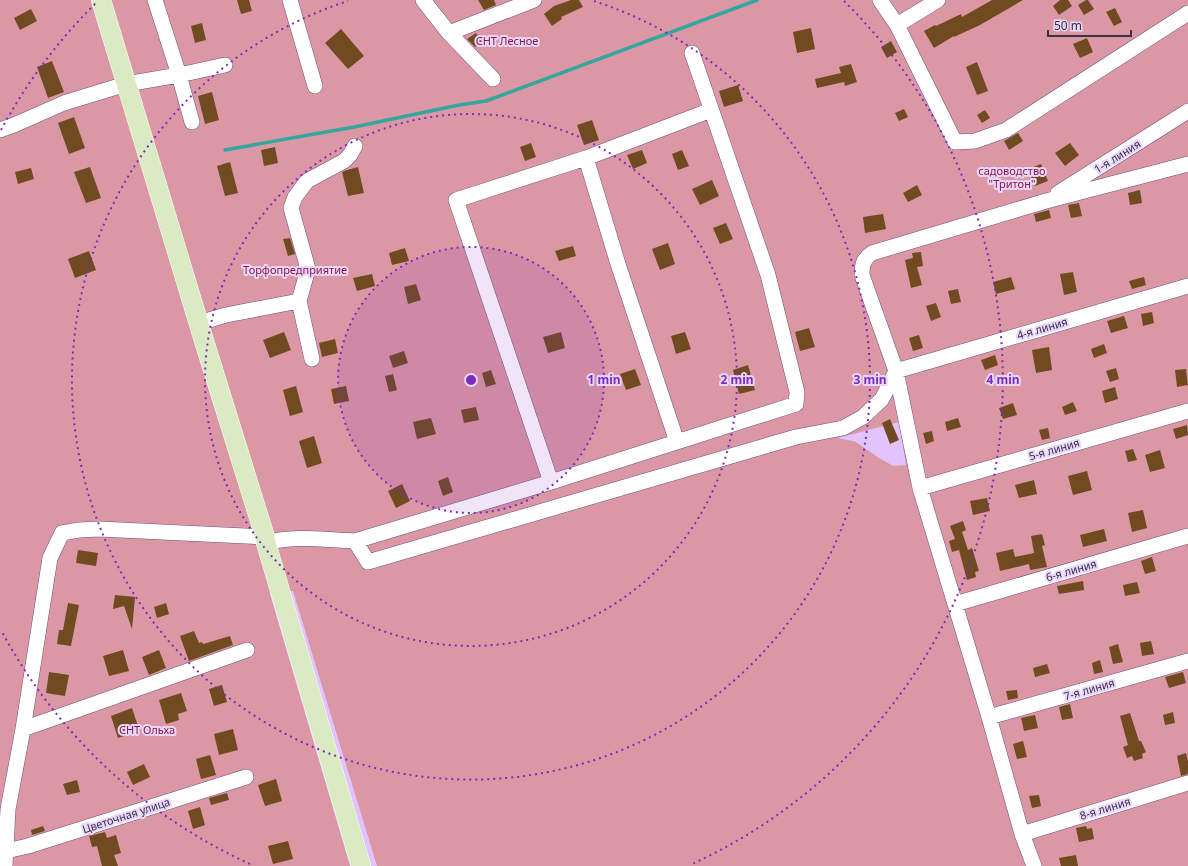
<svg xmlns="http://www.w3.org/2000/svg" width="1188" height="866" font-family="'Noto Sans',sans-serif">
  <style>
    .green { fill: #db97a4; fill-rule: evenodd }
    .lines { fill: none; stroke-linecap: round; stroke-linejoin: round }
    .stream { stroke: #33a69d; stroke-width: 3.5 }
    .building { fill: #704b21 }
    .minor-casing { stroke: #6b5184; stroke-width: 16 }
    .major-casing { stroke: #fff; stroke-width: 20 }
    .minor { stroke: #fff; stroke-width: 15 }
    .major { stroke: #daebc3; stroke-width: 19 }
    .ring { fill: none; stroke: #7b2cbf; stroke-width: 2; stroke-dasharray: 2 4 }
    .labels { text-anchor: middle; dominant-baseline: central; stroke-width: 4; stroke-linejoin: round; paint-order: stroke }
    .park-label { font-size: 11px; fill: #911741; stroke: #e8d7fa }
    .street-label { font-size: 11px; fill: #3c3047; stroke: #e8d7fa }
    .centre { fill: #7b2cbf; stroke: #e8d7fa; stroke-width: 2 }
    .ring-label { font-size: 12px; text-anchor: middle; font-weight: bold; fill: #7b2cbf; stroke: #e8d7fa; stroke-width: 4; stroke-linejoin: round; paint-order: stroke }
  </style>
  <rect width="100%" height="100%" fill="#e1c4fe"/>
  <path class="green" d="M0,0H1188V866H377L293,591L270,594L350,866H0ZM899,422L906,465L893,466L876,456L856,442L838,438Z"/>
  <g class="lines">
    <path class="stream" d="M225,150L354,127L459,105L486,101L757,0"/>
  </g>
  <path class="building" d="M237,0H249L252,11L241,14Z
    M478,0H494L496,5L484,10Z
    M571,0H579L583,7L561,17L562,19L552,26L544,14L554,6Z
    M992,0H1023L980,25L954,37V36L934,48L924,31L935,25L936,26L961,14L962,17Z
    M1060,0H1068L1072,6L1059,15L1053,6Z
    M1086,0H1088L1094,9L1084,15L1078,5Z
    M1115,8L1122,22L1114,26L1106,12Z
    M31,9L37,21L20,30L14,18Z
    M202,23L206,40L195,43L191,26Z
    M811,28L815,49L797,53L793,32Z
    M341,29L364,56L348,69L325,43Z
    M476,33L482,42L475,47L467,39Z
    M1087,38L1093,52L1080,58L1073,44Z
    M891,41L897,52L887,58L881,47Z
    M52,61L64,92L48,98L37,67Z
    M977,62L988,91L977,95L966,67Z
    M851,64L857,82L845,86L844,82L817,88L815,79L841,73L839,67Z
    M738,85L743,101L724,107L719,91Z
    M212,92L219,120L205,124L198,96Z
    M904,109L908,117L899,121L895,113Z
    M985,110L990,118L982,123L977,115Z
    M74,117L85,148L69,154L58,123Z
    M592,120L599,140L584,145L577,125Z
    M1018,133L1023,141L1009,150L1004,141Z
    M531,143L536,157L525,161L520,147Z
    M1070,143L1079,155L1065,166L1055,153Z
    M275,147L278,163L264,166L261,150Z
    M642,150L647,163L633,169L627,155Z
    M682,150L689,166L678,170L672,154Z
    M230,162L238,193L225,196L217,166Z
    M1041,164L1048,181L1035,186L1028,169Z
    M90,167L101,198L86,203L74,172Z
    M358,167L364,193L348,196L342,172L347,170Z
    M31,168L34,179L18,184L15,172Z
    M712,180L719,196L700,205L692,189Z
    M917,185L922,195L908,202L903,193Z
    M1140,190L1142,203L1130,205L1128,193Z
    M1079,203L1082,216L1071,218L1068,205Z
    M1049,210L1051,218L1036,222L1034,214Z
    M883,214L886,229L865,233L863,217Z
    M726,223L733,239L720,244L713,228Z
    M290,238L295,254L288,256L283,239Z
    M668,243L675,264L660,270L652,249Z
    M573,246L576,256L559,261L555,251Z
    M405,248L409,261L392,265L389,253Z
    M89,251L96,270L75,278L68,259Z
    M921,252L923,266L917,267L922,285L911,288L905,260L913,258L912,253Z
    M1073,272L1077,292L1064,295L1060,274Z
    M372,274L375,286L357,291L353,278Z
    M1011,277L1015,289L996,294L993,282Z
    M1144,277L1146,285L1132,289L1129,281Z
    M416,284L421,300L408,304L404,287Z
    M958,289L961,302L951,304L948,291Z
    M936,303L941,317L931,321L926,306Z
    M1152,312L1154,323L1143,326L1141,314Z
    M1124,316L1128,328L1111,333L1107,321Z
    M809,328L815,347L800,351L795,332Z
    M284,332L291,350L270,358L263,340Z
    M561,332L565,348L548,353L543,337Z
    M685,332L691,349L676,354L671,336Z
    M919,335L923,348L913,351L909,338Z
    M335,339L338,353L322,357L319,343Z
    M1104,344L1107,353L1094,358L1091,349Z
    M1049,347L1052,370L1036,373L1032,350Z
    M404,351L408,363L393,368L389,356Z
    M995,355L998,365L985,370L981,360Z
    M748,365L755,390L739,394L733,370Z
    M1116,368L1119,379L1110,382L1106,371Z
    M635,369L641,385L626,390L620,374Z
    M1186,369L1188,385L1177,387L1175,370Z
    M491,370L496,384L486,387L482,373Z
    M393,374L397,390L389,392L385,376Z
    M296,386L303,412L290,416L283,390Z
    M346,386L349,401L334,404L331,389Z
    M1115,387L1118,399L1105,403L1102,391Z
    M1073,402L1077,411L1065,415L1062,407Z
    M1013,403L1017,415L1003,419L999,408Z
    M476,407L479,420L464,423L461,410Z
    M431,418L436,434L417,439L413,422Z
    M958,418L961,427L947,431L945,422Z
    M890,419L899,440L890,444L882,423Z
    M1187,425L1188,435L1176,439L1173,429Z
    M1048,428L1050,438L1042,440L1039,430Z
    M932,431L934,441L926,444L923,433Z
    M314,436L322,463L307,468L299,441Z
    M1133,449L1137,460L1128,462L1125,451Z
    M1160,450L1165,468L1150,472L1145,455Z
    M1087,471L1092,490L1073,495L1068,476Z
    M448,477L453,492L443,496L438,481Z
    M1034,480L1037,494L1019,498L1015,485Z
    M402,484L410,501L396,508L388,491Z
    M987,498L990,511L973,515L970,501Z
    M1143,510L1147,528L1132,532L1128,513Z
    M963,521L966,530L962,532L968,550L972,548L979,571L975,572L976,577L967,580L959,550L952,552L949,541L955,539L950,526Z
    M1104,529L1107,541L1083,547L1080,535Z
    M1042,534L1045,545L1042,546L1047,567L1030,570L1029,564L1000,571L996,553L1013,549L1015,557L1034,553L1031,536Z
    M78,550L98,553L96,566L76,563Z
    M1152,557L1156,571L1145,574L1141,561Z
    M1083,581L1084,590L1059,594L1057,586Z
    M1137,582L1140,593L1125,596L1123,585Z
    M115,595L135,597L132,629L124,606L113,609Z
    M68,603L79,605L71,646L57,644L59,630H63Z
    M166,603L169,614L157,618L154,607Z
    M194,631L199,643L202,642L203,644L230,636L233,645L189,661L180,636Z
    M1151,641L1154,654L1142,656L1140,643Z
    M1118,644L1123,662L1113,664L1109,647Z
    M123,650L129,671L109,676L103,656Z
    M159,650L166,668L149,675L142,657Z
    M1100,660L1103,672L1094,674L1092,663Z
    M1047,664L1050,673L1035,677L1033,668Z
    M49,672L69,675L65,696L46,693Z
    M1183,672L1186,683L1169,688L1165,677Z
    M222,685L227,702L214,706L209,689Z
    M1017,690L1018,698L1008,700L1006,691Z
    M181,693L187,711L178,714L179,720L166,724L159,700Z
    M1070,704L1073,718L1062,720L1059,707Z
    M132,708L138,726L129,729L130,734L118,738L111,716Z
    M1173,712L1175,723L1165,725L1163,715Z
    M1130,713L1139,741H1141L1146,752L1142,754L1143,758L1134,761L1132,756L1127,758L1123,747L1128,745L1120,716Z
    M1035,715L1038,728L1024,731L1021,718Z
    M233,729L238,750L219,755L214,734Z
    M1023,741L1027,757L1017,759L1013,744Z
    M1186,753L1188,761V774L1181,776L1177,756Z
    M210,755L216,775L201,779L196,759Z
    M144,764L150,777L133,785L127,772Z
    M276,779L282,801L265,806L258,785Z
    M77,780L80,792L67,795L63,784Z
    M227,793L229,800L211,805L209,798Z
    M1039,795L1041,806L1032,808L1029,796Z
    M200,807L205,825L193,829L188,811Z
    M43,826L45,831L32,835L31,830Z
    M1086,826L1087,829L1092,828L1094,839L1079,842L1076,828Z
    M105,832L107,838L116,835L121,853L114,855L118,866H102L97,846L92,847L89,836Z
    M288,841L293,859L273,864L268,846Z
    M1076,855L1078,866H1061L1059,858Z"/>
  <g class="lines">
    <defs>
      <path id="minor" d="M155,0L179,75L192,122
        M290,0L315,86
        M423,0L449,33L493,79
        M880,0L897,25L955,142L975,141L1006,130L1188,13
        M897,25L938,0
        M449,33L534,0
        M0,130L14,125L64,103L126,84L179,75L225,65
        M586,158L618,264L677,442
        M1058,193L1188,111
        M199,323L226,315L299,301
        M312,359L299,301L308,269L291,208L295,197L307,181L344,161L350,155L355,146
        M551,482L456,200L586,158L711,110
        M920,488L1188,411
        M355,541L551,482L796,404L797,392L768,275L692,53
        M266,543C295,535 325,540 355,541L368,562L796,437L843,428L863,417L882,399L896,371L1188,286
        M955,604L1188,536
        M989,717L1188,661
        M23,729L247,650
        M1022,834L1188,783
        M6,851L28,846L246,777
        M5,866L8,809L23,729L50,558L62,533L79,530L99,529L265,537
        M1034,866L1022,834L989,717L920,488L896,371L862,275C862,265 863,259 872,253L1046,201L1188,164"/>
      <path id="major" d="M101,0L205,344L265,537L266,543L361,866"/>
    </defs>
    <use href="#minor" class="minor-casing"/>
    <use href="#major" class="major-casing"/>
    <use href="#minor" class="minor"/>
    <use href="#major" class="major"/>
  </g>
  <circle cx="471" cy="380" r="133" fill="#7b2cbf" fill-opacity=".12"/>
  <g class="ring">
    <circle cx="471" cy="380" r="133"/>
    <circle cx="471" cy="380" r="266"/>
    <path d="M594 1A399 399 0 1 1 348 1"/>
    <path d="M250 864A532 532 0 0 1 1 630M1 130A532 532 0 0 1 98 1M844 1A532 532 0 0 1 692 864"/>
  </g>
  <g class="labels">
    <g class="park-label">
      <text x="507" y="40">СНТ Лесное</text>
      <text x="1012" y="170">садоводство<tspan x="1012" dy="13">"Тритон"</tspan></text>
      <text x="295" y="269">Торфопредприятие</text>
      <text x="147" y="729">СНТ Ольха</text>
    </g>
    <g class="street-label">
      <text transform="translate(1117 156) rotate(-32)">1-я линия</text>
      <text transform="translate(1042 328) rotate(-16)">4-я линия</text>
      <text transform="translate(1054 449) rotate(-16)">5-я линия</text>
      <text transform="translate(1071 570) rotate(-16)">6-я линия</text>
      <text transform="translate(1089 689) rotate(-16)">7-я линия</text>
      <text transform="translate(1105 808) rotate(-17)">8-я линия</text>
      <text transform="translate(126 815) rotate(-18)">Цветочная улица</text>
    </g>
  </g>
  <circle cx="471" cy="380" r="6" class="centre"/>
  <g class="ring-label">
    <text x="604" y="384">1 min</text>
    <text x="737" y="384">2 min</text>
    <text x="870" y="384">3 min</text>
    <text x="1003" y="384">4 min</text>
  </g>
  <path d="M1048 30v6h83v-6" fill="none" stroke="#3c3047" stroke-width="2"/>
  <text x="1054" y="30" font-size="12" fill="#3c3047" stroke="#e8d7fa" stroke-width="3" paint-order="stroke">50 m</text>
</svg>
